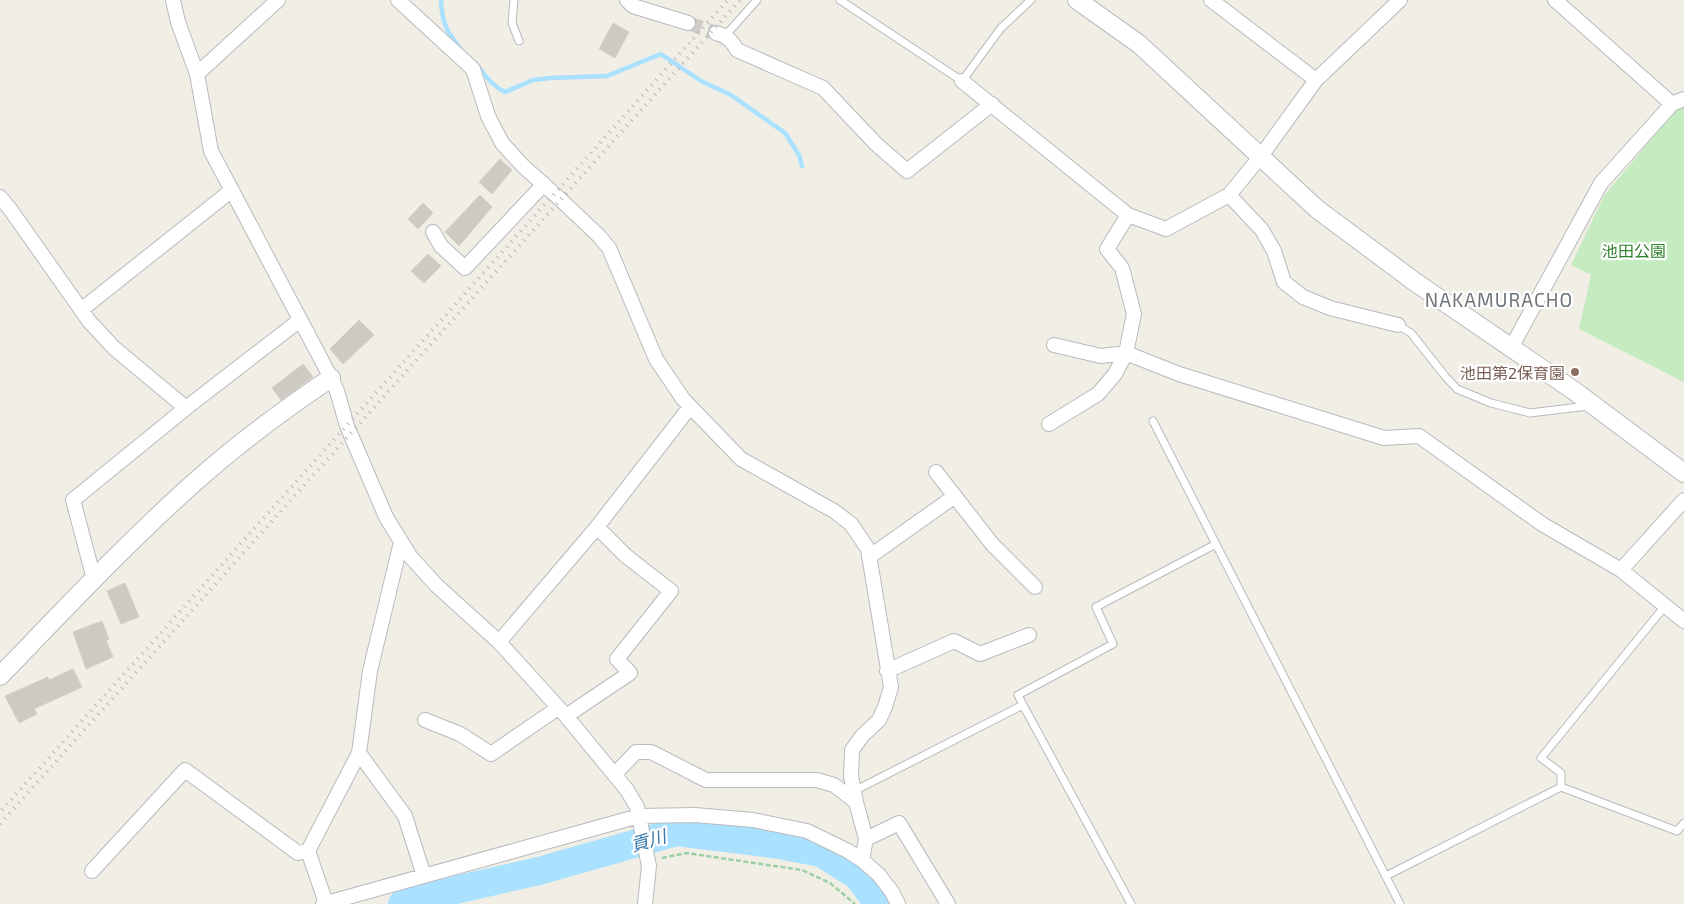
<svg xmlns="http://www.w3.org/2000/svg" width="1684" height="904" font-family="'Exo 2','Noto Sans JP',sans-serif">
  <style>
    .green { fill: #c5ebc1 }
    .lines { fill: none; stroke-linecap: round; stroke-linejoin: round }
    .stream { stroke: #a9e1ff; stroke-width: 4.5 }
    .river { stroke: #a9e1ff; stroke-width: 28 }
    .building { fill: #cdc9c3; stroke: #d7cfc4 }
    .minor-tunnel { stroke: #cccbc6; stroke-width: 14; stroke-dasharray: 14 7; stroke-linecap: butt }
    .service-casing { stroke: #b7babe; stroke-width: 9 }
    .minor-casing { stroke: #b7babe; stroke-width: 16 }
    .tertiary-casing { stroke: #b7babe; stroke-width: 20 }
    .path { stroke: #9bcfa5; stroke-width: 2.5; stroke-dasharray: 5 2.5; stroke-linecap: butt }
    .service { stroke: #fff; stroke-width: 7 }
    .minor { stroke: #fff; stroke-width: 14 }
    .tertiary { stroke: #fff; stroke-width: 18 }
    .rail { stroke: #b5b6b7; stroke-width: 4; stroke-dasharray: 1 6; stroke-linecap: butt }
    .education-dot { fill: #8d6e63; stroke: #fff; stroke-width: 2 }
    .labels { text-anchor: middle; dominant-baseline: central; stroke-width: 4.5; stroke-linejoin: round; paint-order: stroke }
    .park-label { font-size: 16px; fill: #2f812b; stroke: #fff }
    .education-label { font-size: 16px; fill: #785e54; stroke: #fff; text-anchor: end }
    .water-label { font-size: 18px; font-style: italic; fill: #3577a9; stroke: #fff }
    .quarter-label { font-size: 19px; letter-spacing: 1px; fill: #6f757a; stroke: #fff }
  </style>
  <rect width="100%" height="100%" fill="#f1eee6"/>
  <path class="green" d="M1684,105V382L1579,329L1591,275L1571,265L1604,196L1676,109Z"/>
  <g class="lines">
    <path class="stream" d="M441,0C442,22 446,31 460,48
      M476,64C485,75 492,86 505,92L533,80L551,78L607,76L661,54L701,81L731,95L785,133L799,155L802,166"/>
    <path class="river" d="M402,904L455,890L539,871L676,832L773,844L821,853L857,876L879,904"/>
  </g>
  <path class="building" d="M613,23L629,32L615,58L599,49Z
    M500,159L512,170L492,194L479,182Z
    M480,195L492,207L459,246L445,232Z
    M423,203L433,213L418,229L408,219Z
    M428,254L441,266L424,283L411,271Z
    M359,320L374,335L343,364L330,349Z
    M303,364L313,377L281,400L272,388Z
    M125,583L139,617L121,624L107,591Z
    M102,621L109,639L106,640L113,657L86,669L73,632Z
    M73,669L82,687L34,709L37,714L19,723L5,696L48,677L49,680Z"/>
  <g class="lines">
    <path class="minor-tunnel" d="M688,23L716,33"/>
    <defs>
      <path id="service" d="M514,0L512,23L519,41
        M840,0L962,81L1001,28L1031,0
        M725,36L757,0
        M1398,325L1411,333L1445,376L1457,389L1491,403L1530,413L1588,406
        M1153,421L1400,904
        M1023,705L1131,904
        M1561,787V773L1541,758L1665,606
        M854,791L1023,705L1018,695L1113,644L1096,607L1216,544
        M1386,876L1561,787L1677,831L1684,823"/>
      <path id="minor" d="M173,0L178,22L197,74L211,151L331,378L337,391L347,426L386,517L410,556L436,585L499,642L566,716L627,790L637,807L649,866L645,904
        M398,0L473,69L488,116L502,143L523,166L561,200L599,236L609,248L656,359L683,399L741,459L834,511L851,524L868,549L891,687L885,707L879,720L862,736L852,750L851,776L856,802L866,839L862,860
        M627,0L633,6L688,23
        M1211,0L1316,80
        M1555,0L1672,104
        M716,33C727,36 731,40 737,50L823,88L876,144L907,171L992,104
        M197,74L278,0
        M962,81L1128,215L1166,229L1229,195L1261,156L1316,80L1400,0
        M1229,195L1262,230L1274,251L1284,282L1303,297L1330,308L1398,325
        M0,197L10,209L89,321L114,348L186,408
        M433,232L441,246L465,268L544,184
        M81,310L232,190
        M1054,345L1101,356L1126,353L1179,374L1384,438L1419,436L1542,524L1621,570L1684,621
        M1511,348L1601,183L1672,104L1684,99
        M1049,424L1098,394L1115,374L1126,353L1134,314L1122,268L1107,249L1128,215
        M936,472L992,544L1035,587
        M401,542L370,671L359,753L405,816L424,876
        M869,557L955,496
        M1621,570L1684,500
        M94,579L73,500L186,408L300,320
        M499,642L597,527L690,407
        M887,671L954,641L980,654L1029,635
        M566,716L630,673L617,659L671,591L626,556L597,527
        M425,720L460,734L491,754L558,708
        M615,774L636,752H651L706,780H817L834,785L856,802
        M866,839L899,823L948,904
        M308,851L326,903
        M92,871L185,770L298,853L308,851L359,753
        M323,904L639,816L695,815L753,820L807,831L848,851L862,860L879,875L892,892L898,904"/>
      <path id="tertiary" d="M1077,0L1139,44L1317,209L1415,282L1573,390L1684,473
        M0,676C61,613 121,549 186,490C231,449 280,412 331,378"/>
    </defs>
    <use href="#service" class="service-casing"/>
    <use href="#minor" class="minor-casing"/>
    <use href="#tertiary" class="tertiary-casing"/>
    <path class="path" d="M662,858L686,853L802,870L830,883L855,904"/>
    <use href="#service" class="service"/>
    <use href="#minor" class="minor"/>
    <use href="#tertiary" class="tertiary"/>
    <path class="rail" d="M2,810L728,0
      M0,824L740,0"/>
  </g>
  <circle class="education-dot" cx="1575" cy="372" r="5"/>
  <g class="labels">
    <g class="park-label">
      <text x="1634" y="250">池田公園</text>
    </g>
    <g class="education-label">
      <text x="1565" y="372">池田第2保育園</text>
    </g>
    <g class="water-label">
      <text transform="translate(648 840) rotate(-16)">貢川</text>
    </g>
    <g class="quarter-label">
      <text x="1499" y="299">NAKAMURACHO</text>
    </g>
  </g>
</svg>
